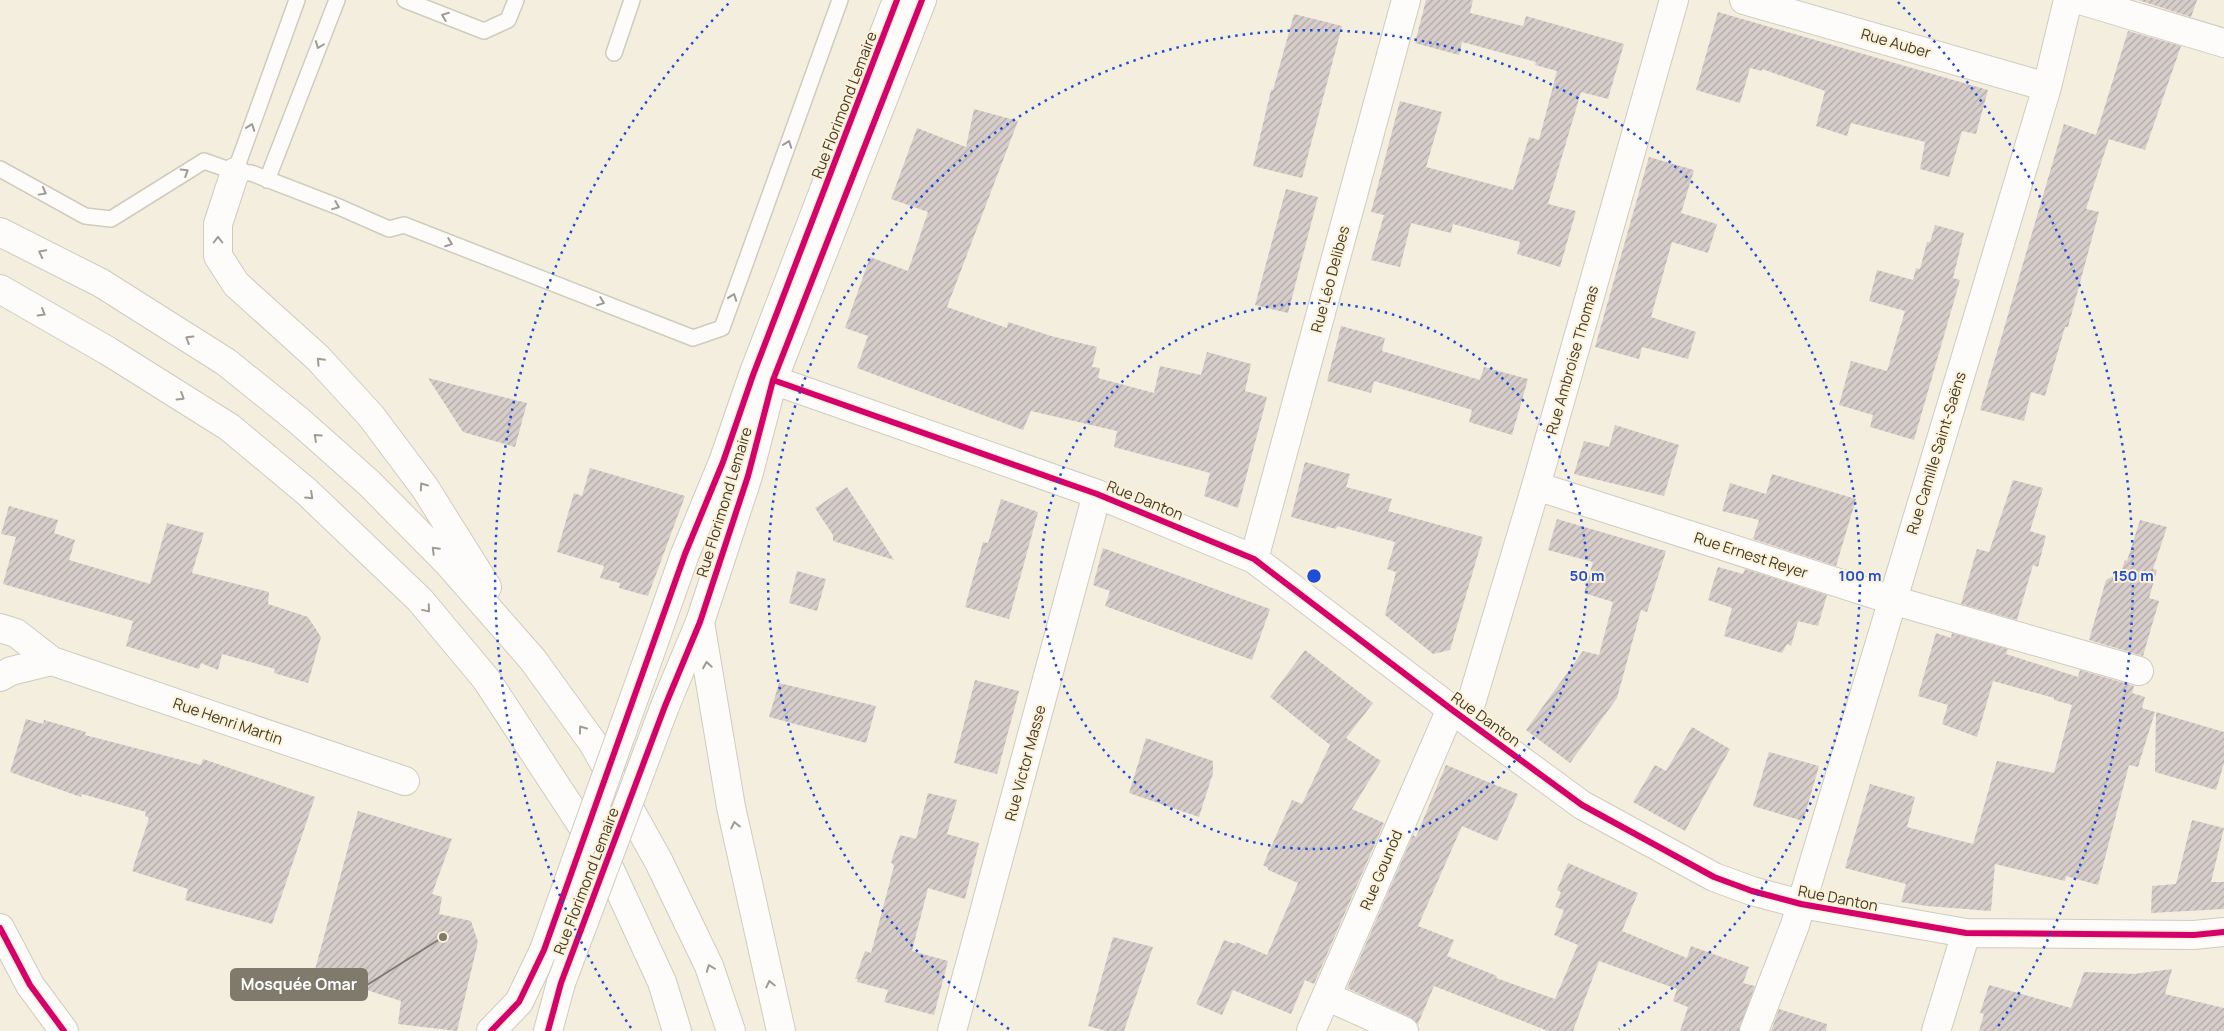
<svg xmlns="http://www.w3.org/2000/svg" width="2224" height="1031" font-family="Manrope,sans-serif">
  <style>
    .building { fill: url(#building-hatch) }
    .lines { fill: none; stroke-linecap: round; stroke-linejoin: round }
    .lane-casing { stroke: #d1cbbe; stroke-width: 18 }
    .street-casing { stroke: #d1cbbe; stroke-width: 30 }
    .secondary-casing { stroke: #d1cbbe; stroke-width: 30 }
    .highway-casing { stroke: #d1cbbe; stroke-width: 30 }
    .lane { stroke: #fdfcfa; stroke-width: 15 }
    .street { stroke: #fdfcfa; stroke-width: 28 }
    .secondary { stroke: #fdfcfa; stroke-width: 28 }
    .highway { stroke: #fdfcfa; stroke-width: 28 }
    .secondary-bridge-casing { stroke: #d1cbbe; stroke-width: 30; stroke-linecap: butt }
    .secondary-bridge { stroke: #fdfcfa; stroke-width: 28 }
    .cycleway-casing { stroke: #fdf1d6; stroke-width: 9 }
    .cycleway { stroke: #d6006c; stroke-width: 6 }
    .oneway { stroke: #a09c94 }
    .ring { fill: none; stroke: #1d4ed8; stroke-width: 2.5; stroke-dasharray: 2.5 5 }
    .labels { text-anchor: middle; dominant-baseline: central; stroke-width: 4; stroke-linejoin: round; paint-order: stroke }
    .street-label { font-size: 15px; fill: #423c2f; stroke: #fdf1d6 }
    .centre { fill: #1d4ed8; stroke: #fdf1d6; stroke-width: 2.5 }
    .ring-label { font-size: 15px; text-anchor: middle; font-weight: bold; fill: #1d4ed8; stroke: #fdf1d6; stroke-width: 4; stroke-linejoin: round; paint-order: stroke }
    .leader { fill: none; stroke: #807a6d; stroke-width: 2 }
    .callout-dot { fill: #807a6d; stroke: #fdf1d6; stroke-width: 2 }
    .callout { fill: #807a6d; stroke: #807a6d; stroke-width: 2 }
    .callout-label { font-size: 16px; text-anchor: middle; font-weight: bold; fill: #fff }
  </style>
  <defs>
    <pattern id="building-hatch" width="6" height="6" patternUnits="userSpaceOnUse" patternTransform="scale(1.25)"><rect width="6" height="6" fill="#d7cecb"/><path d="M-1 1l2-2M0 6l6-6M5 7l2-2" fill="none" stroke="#b0a8a5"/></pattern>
  </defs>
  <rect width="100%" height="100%" fill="#f4eedf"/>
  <path class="building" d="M1426,0H1473L1470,13L1523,26L1526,16L1624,44L1608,99L1581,92L1548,204L1576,211L1560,267L1517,254L1520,242L1453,224L1451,233L1411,223L1400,267L1371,260L1384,215L1371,212L1400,101L1442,112L1426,167L1513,190L1529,137L1539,140L1557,71L1535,65L1536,62L1462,42L1459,55L1415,43Z
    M2138,0H2197L2191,17Z
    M1718,12L1988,90L1976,134L1962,131L1949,177L1920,169L1925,142L1851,123L1847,136L1816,126L1825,91L1762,69V71L1750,68L1740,103L1696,90Z
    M1294,14L1342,26L1302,178L1253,166L1271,90H1273Z
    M2128,31L2181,46L2145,150L2102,137L2109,139L2086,209L2099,212L2068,327H2065L2045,396L2031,392L2024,421L1980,410L2064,124L2096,135Z
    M974,109L1018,121L947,307L1007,328L1008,322L1051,336L1097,347L1092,367L1100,368L1098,378L1154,393L1160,366L1201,375L1207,352L1251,364L1245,391L1267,397L1238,508L1204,496L1210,473L1114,447L1117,431L1031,411L1023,430L857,368L868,336L845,328L870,257L908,271L928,212L891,199L917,128L966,147Z
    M1649,157L1694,170L1681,213L1717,224L1708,253L1672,242L1651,317L1696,332L1688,359L1642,347L1639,359L1595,347Z
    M1286,189L1318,197L1288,313L1255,305Z
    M1935,225L1964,233L1953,278L1960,280L1914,440L1870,427L1873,415L1839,405L1851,361L1887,371L1905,311L1869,301L1877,270L1913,280L1916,268L1920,269L1927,242H1930Z
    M1341,326L1385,338L1382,351L1480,380L1484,367L1528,379L1512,435L1469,422L1472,410L1439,400L1374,381L1371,393L1327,381Z
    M428,378L527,403L515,447L463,432Z
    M1615,425L1679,445L1664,496L1574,474L1584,441L1609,447Z
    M1305,462L1350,474L1346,487L1392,499L1388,511L1483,537L1450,650L1433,654L1385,615L1396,572L1387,569L1395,542L1337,526L1336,529L1291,517Z
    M590,468L685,496L648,596L619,588L620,583L600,578L604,566L557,552L574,493L582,496Z
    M1772,474L1856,499L1836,566L1753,539L1759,520L1722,511L1730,483L1766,494Z
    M2013,480L2043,488L2030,531L2046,536L2038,567L2033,565L2017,620L1961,604L1977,549L1989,552Z
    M847,487L894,560L833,541V535L815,508Z
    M1001,499L1038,512L1009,619L965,607L983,542L988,543Z
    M9,506L58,520L54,533L75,540L69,560L150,584L167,523L204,533L192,573L269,592L268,604L308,617L321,637L308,683L274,673L275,669L222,654L218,670L201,663L199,669L126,646L133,621L3,584L16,537L1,534Z
    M1557,519L1666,551L1647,612L1641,610L1617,698L1570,763L1526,730L1583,651L1599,655L1613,602L1584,593L1593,562L1548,550Z
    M2140,520L2167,527L2153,569L2157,570L2149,598L2159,601L2143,656L2089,640L2106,580L2121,572L2125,560L2127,561Z
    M1103,548L1270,609L1252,660L1105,606L1110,591L1093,585Z
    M1718,567L1743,574L1745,569L1827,595L1818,626L1798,621L1791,646L1787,644L1782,653L1724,636L1732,608L1708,600Z
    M797,571L826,579L817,611L789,603Z
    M1936,633L1951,638L1952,633L2008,649L2006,654L2078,677L2080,670L2134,686L2132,693L2145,697L2142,708L2155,712L2138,767L2129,765L2098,885L2066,876L2065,881L1995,864L1991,911L1927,906L1901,902L1906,884L1845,868L1870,784L1915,797L1907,827L1973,844L1997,761L2054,773L2072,705L2054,700V698L1993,681L1977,737L1942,724L1948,705L1918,696Z
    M1305,650L1373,703L1346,738L1381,761L1352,809L1384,823L1314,984L1305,980L1291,1014L1233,990L1222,1015L1196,1004L1224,940L1235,944L1236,942L1267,955L1298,883L1268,870V868L1263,865L1292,800L1302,804L1330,745L1270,697Z
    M975,680L1019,691L997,774L954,763Z
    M779,683L876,706L866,743L769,717Z
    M2156,712L2224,732V763L2216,790L2155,772Z
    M26,719L43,724L44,720L86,732L85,735L201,765L203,759L315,797L272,924L185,900L188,889L132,871L149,818L145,816L146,812L82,794L81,797L10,772Z
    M1692,727L1730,749L1685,831L1633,802L1655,765L1666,771Z
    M1146,738L1213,761V773L1199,817L1129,793Z
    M1769,752L1819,766L1803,821L1753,806Z
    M1446,765L1518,794L1497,841L1462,826L1418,926L1454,940L1447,956L1497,976L1496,978L1555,999L1578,945L1554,935L1564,910L1555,907L1561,892L1557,890L1568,863L1638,893L1622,931L1687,958L1691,946L1749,967L1743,983L1755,986L1739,1031H1680L1688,1007L1673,1001L1677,989L1599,961L1573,1031H1548L1434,986L1418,1024L1410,1017L1347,988L1413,835L1416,837Z
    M928,793L957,800L947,834L979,843L965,899L928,888L912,951L948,961L934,1015L884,1002L888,990L857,982L858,979H855L865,951L871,953L894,866L891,862L900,835L916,839Z
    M358,811L452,839L432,894L442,897L439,914L471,921L478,942L457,1031L398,1024L401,1001L351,985L347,997L310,988Z
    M2192,820L2224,828L2211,882H2224V909L2151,913L2152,886L2176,884Z
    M1113,937L1153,947L1124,1031H1106L1088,1026Z
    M2172,969L2165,994L2224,1008V1031H1979L1984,1014L1980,1013L1989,985L2071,1008L2084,972L2134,974Z
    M1779,1009L1827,1024L1826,1031H1771Z"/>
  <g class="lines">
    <defs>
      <path id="lane" d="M405,0L484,31L508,20L516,0
        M614,53L632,0
        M0,169L85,216L111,219L204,161L235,172L251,173L339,207L389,229L404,225L693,338L722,328L840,0
        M235,172L297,0
        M267,180L337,0"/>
      <path id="street" d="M1744,0L2047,87
        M2080,0L2224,43
        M773,380L1097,494L1254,559L1451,709L1582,805L1714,877L1752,891L1801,904L1966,933L2194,935L2224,932
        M1536,486L1892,600L2139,671
        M1254,559L1406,0
        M0,628L16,633L52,661L405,781
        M0,677L11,671L52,661
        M1466,720L1536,486L1674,0
        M1326,996L1404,1031
        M952,1031L1097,494
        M1311,1031L1451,709
        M1754,1031L1795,925L2047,87L2068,0
        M1936,1031L1966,933"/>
      <path id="secondary" d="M643,673L685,554L723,462L753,375L897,0
        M665,706L700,622L748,476L773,380L922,0
        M0,928L30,985L64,1031
        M491,1031L519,1002L544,950
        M548,1031L561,983"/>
      <path id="highway" d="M235,172L218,224V256L236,284L318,358L371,416L425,488L487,587
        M0,232L101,283L226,362L298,420L369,483L449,564L533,660L593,743L659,862L709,966L731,1031
        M0,289L108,351L229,427L307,492L420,600L486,679L608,865L662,982L677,1031
        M700,622L731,807L781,1031"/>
    </defs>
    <use href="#lane" class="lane-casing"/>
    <use href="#street" class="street-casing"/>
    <use href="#secondary" class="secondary-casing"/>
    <use href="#highway" class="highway-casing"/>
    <use href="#lane" class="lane"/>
    <use href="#street" class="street"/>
    <use href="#secondary" class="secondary"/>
    <use href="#highway" class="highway"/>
    <defs>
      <path id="secondary-bridge" d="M544,950L643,673
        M561,983L665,706"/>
    </defs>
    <use href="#secondary-bridge" class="secondary-bridge-casing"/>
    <use href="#secondary-bridge" class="secondary-bridge"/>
    <defs>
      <path id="cycleway" d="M773,380L1097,494L1254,559L1451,709L1582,805L1714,877L1752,891L1801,904L1966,933L2194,935L2224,932
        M0,928L30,985L64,1031
        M491,1031L519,1002L544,950L685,554L723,462L753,375L897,0
        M548,1031L561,983L665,706L700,622L748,476L773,380L922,0"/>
    </defs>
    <use href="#cycleway" class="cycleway-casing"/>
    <use href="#cycleway" class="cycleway"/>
  </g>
  <defs><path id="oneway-chevron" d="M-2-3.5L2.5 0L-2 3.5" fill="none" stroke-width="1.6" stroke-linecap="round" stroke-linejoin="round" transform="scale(1.25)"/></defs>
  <g class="oneway">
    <use href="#oneway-chevron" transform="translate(445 16) rotate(-159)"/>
    <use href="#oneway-chevron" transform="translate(319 45) rotate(111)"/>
    <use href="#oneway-chevron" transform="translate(251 127) rotate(-70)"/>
    <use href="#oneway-chevron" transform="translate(788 144) rotate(-70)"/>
    <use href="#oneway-chevron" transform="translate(185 172) rotate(-32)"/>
    <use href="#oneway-chevron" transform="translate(43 192) rotate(29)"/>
    <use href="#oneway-chevron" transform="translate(336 206) rotate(22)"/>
    <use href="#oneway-chevron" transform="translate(218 240) rotate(-90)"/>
    <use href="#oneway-chevron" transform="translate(449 243) rotate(21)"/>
    <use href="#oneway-chevron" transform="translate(42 253) rotate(-153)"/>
    <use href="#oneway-chevron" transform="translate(733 297) rotate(-70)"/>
    <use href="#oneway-chevron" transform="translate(601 302) rotate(21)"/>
    <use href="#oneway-chevron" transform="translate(42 313) rotate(30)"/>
    <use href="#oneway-chevron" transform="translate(189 339) rotate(-148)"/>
    <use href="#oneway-chevron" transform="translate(320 361) rotate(-134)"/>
    <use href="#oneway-chevron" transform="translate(181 397) rotate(32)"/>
    <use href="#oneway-chevron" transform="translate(317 437) rotate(-138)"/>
    <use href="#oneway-chevron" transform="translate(423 486) rotate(-125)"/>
    <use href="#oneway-chevron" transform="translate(310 496) rotate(43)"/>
    <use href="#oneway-chevron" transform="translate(435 550) rotate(-135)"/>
    <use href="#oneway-chevron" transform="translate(427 609) rotate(50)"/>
    <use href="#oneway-chevron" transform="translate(707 665) rotate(-99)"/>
    <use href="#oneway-chevron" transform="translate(582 729) rotate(-126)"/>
    <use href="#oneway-chevron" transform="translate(735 825) rotate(-102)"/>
    <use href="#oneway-chevron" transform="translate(710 968) rotate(-111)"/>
    <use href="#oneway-chevron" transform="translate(770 984) rotate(-103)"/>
  </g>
  <g class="ring">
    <circle cx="1314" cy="576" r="273"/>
    <path d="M1009 1029A546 546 0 1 1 1619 1029"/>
    <path d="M631 1028A819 819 0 0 1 730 2M1898 2A819 819 0 0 1 1997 1028"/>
  </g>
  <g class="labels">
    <g class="street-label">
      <text transform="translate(1896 43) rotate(16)">Rue Auber</text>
      <text transform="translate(844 105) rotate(-69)">Rue Florimond Lemaire</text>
      <text transform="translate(1330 279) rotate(-75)">Rue Léo Delibes</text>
      <text transform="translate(1572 360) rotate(-74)">Rue Ambroise Thomas</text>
      <text transform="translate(1936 453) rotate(-73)">Rue Camille Saint-Saëns</text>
      <text transform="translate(1145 500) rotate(22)">Rue Danton</text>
      <text transform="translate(724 502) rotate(-73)">Rue Florimond Lemaire</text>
      <text transform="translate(1751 555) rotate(18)">Rue Ernest Reyer</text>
      <text transform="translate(1486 719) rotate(36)">Rue Danton</text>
      <text transform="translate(228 721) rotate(19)">Rue Henri Martin</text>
      <text transform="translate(1025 763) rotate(-75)">Rue Victor Masse</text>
      <text transform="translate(1381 870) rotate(-67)">Rue Gounod</text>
      <text transform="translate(586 881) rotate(-69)">Rue Florimond Lemaire</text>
      <text transform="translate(1838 898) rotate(11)">Rue Danton</text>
    </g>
  </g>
  <circle cx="1314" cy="576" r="8" class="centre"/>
  <g class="ring-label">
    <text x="1587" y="581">50 m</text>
    <text x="1860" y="581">100 m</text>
    <text x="2133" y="581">150 m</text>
  </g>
  <path class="leader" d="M443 937L367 985"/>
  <circle class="callout-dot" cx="443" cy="937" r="5"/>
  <rect class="callout" x="231" y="969" width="136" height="31" rx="5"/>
  <g class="callout-label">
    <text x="299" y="990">Mosquée Omar</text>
  </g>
</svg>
